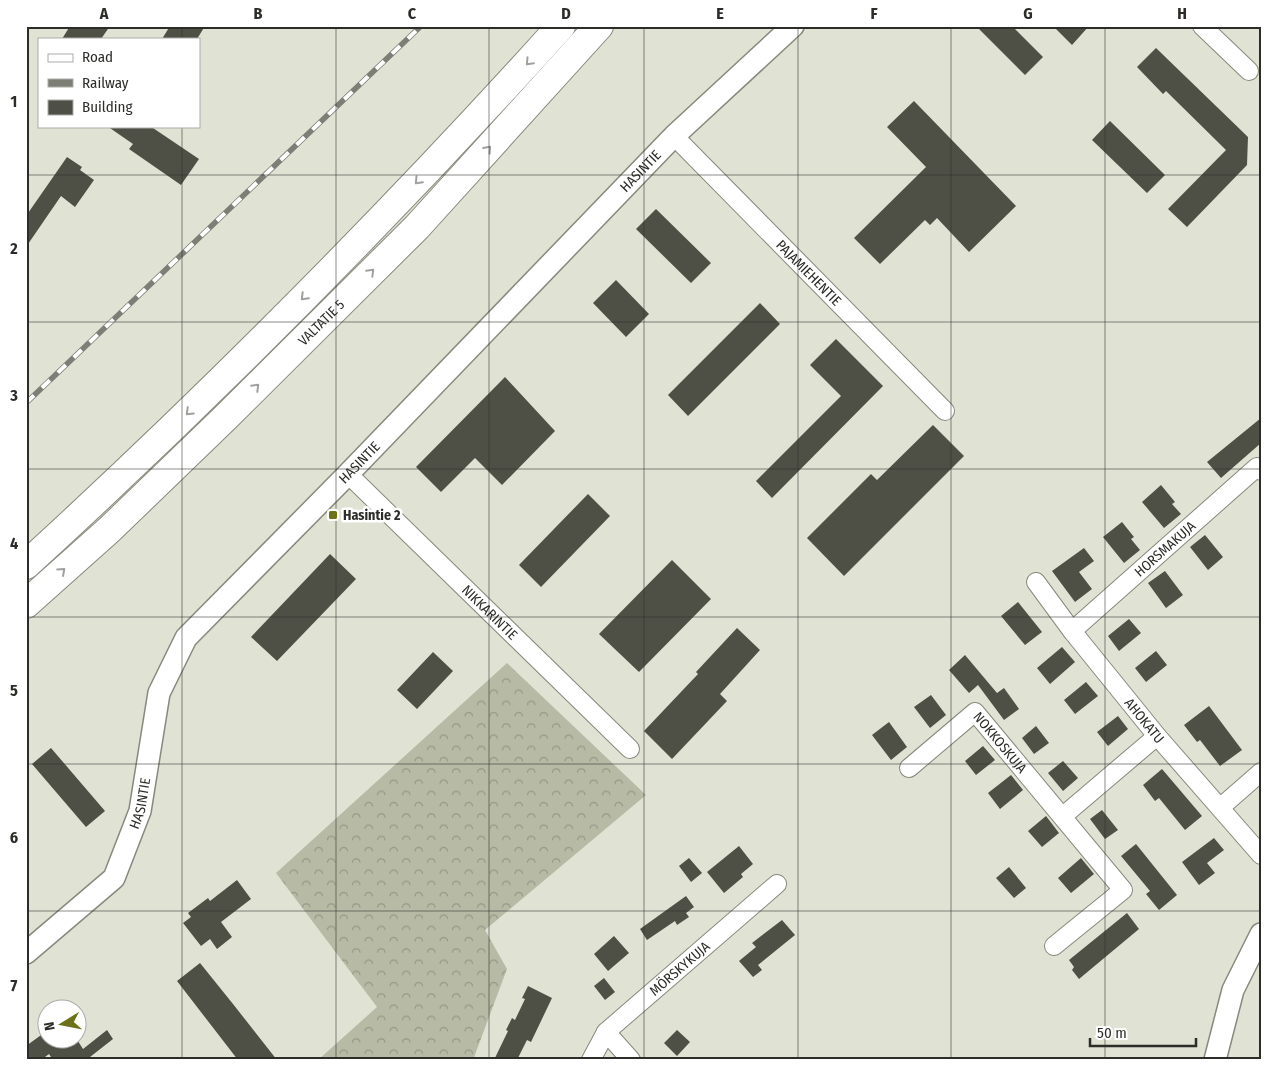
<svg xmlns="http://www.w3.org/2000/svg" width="1287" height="1086" font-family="'Fira Sans Condensed',sans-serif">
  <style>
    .forest { fill: url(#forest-crowns) }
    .building { fill: #4f5045 }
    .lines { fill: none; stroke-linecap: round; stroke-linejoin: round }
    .minor-casing { stroke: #87897c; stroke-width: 20 }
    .tertiary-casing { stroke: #87897c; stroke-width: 24 }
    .trunk-casing { stroke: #87897c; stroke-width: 30 }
    .minor { stroke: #fff; stroke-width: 18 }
    .tertiary { stroke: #fff; stroke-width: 21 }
    .trunk { stroke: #fff; stroke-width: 28 }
    .rail-casing { stroke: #7d7e75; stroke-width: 5.5 }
    .rail { stroke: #fff; stroke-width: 4; stroke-dasharray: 11; stroke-linecap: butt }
    .oneway { stroke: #a0a09e }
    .grid { fill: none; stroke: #2c2d28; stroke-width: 1; stroke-opacity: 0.55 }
    .poi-dot { fill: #6d7219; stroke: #fff; stroke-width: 2 }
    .labels { text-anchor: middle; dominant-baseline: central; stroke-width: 5; stroke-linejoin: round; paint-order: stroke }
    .street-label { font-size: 14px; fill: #2c2d28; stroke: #fff }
    .poi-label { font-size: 14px; font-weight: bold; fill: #2c2d28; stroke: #fff; text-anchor: start }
    .neatline { fill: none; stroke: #2c2d28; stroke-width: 2 }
    .grid-label { font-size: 16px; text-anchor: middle; font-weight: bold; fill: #2c2d28 }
  </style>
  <defs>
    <pattern id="forest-crowns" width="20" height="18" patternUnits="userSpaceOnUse" patternTransform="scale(1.25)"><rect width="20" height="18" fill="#b7baa4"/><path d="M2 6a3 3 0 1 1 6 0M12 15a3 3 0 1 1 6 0" fill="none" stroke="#959886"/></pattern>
  </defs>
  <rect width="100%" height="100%" fill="#e0e2d4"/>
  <path class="forest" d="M507,663L646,795L485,930L507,969L473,1060H318L377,1007L276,873Z"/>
  <path class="building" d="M70,26H110L101,39H62Z
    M170,26H205L197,39H162Z
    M976,26H1012L1043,57L1025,75Z
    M1053,26H1089L1072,45Z
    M1156,48L1248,137L1247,165L1187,227L1168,209L1226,150L1166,91L1163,94L1137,67Z
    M914,101L1016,206L969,252L937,218L930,225L925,220L880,264L854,238L926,167L887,127Z
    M1110,121L1165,175L1147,193L1092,140Z
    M107,126H150L199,159L181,185L129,149L133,144Z
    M67,157L82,167L80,170L94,180L75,207L61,196L26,247V216Z
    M656,209L711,263L691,283L636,229Z
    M616,280L649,314L626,337L593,303Z
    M760,303L780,324L688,416L668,395Z
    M836,339L883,386L772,498L756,481L841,396L810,365Z
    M505,377L555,431L502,485L475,458L441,492L416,467Z
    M1261,418V443L1221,478L1207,462Z
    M933,425L964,456L844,576L807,538L871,474L877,480Z
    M1161,485L1175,502L1172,504L1181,514L1164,528L1142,502Z
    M588,494L610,516L541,587L519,565Z
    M1122,522L1134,537L1131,539L1140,550L1124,563L1103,537Z
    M1205,535L1223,557L1208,570L1190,547Z
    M1084,548L1094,561L1079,572L1092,589L1075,602L1052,571Z
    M330,554L356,579L277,661L251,637Z
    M672,560L711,599L639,672L599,634Z
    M1165,571L1183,595L1166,608L1148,583Z
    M1018,602L1042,632L1025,645L1001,616Z
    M1129,619L1141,633L1119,651L1108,636Z
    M737,628L760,650L720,694L727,701L672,759L644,731L698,674L696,672Z
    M1062,647L1075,662L1050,684L1037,668Z
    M1156,651L1167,665L1146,682L1135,668Z
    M433,652L453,671L417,709L397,690Z
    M965,655L997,693L1004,688L1019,709L1004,720L978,685L969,693L949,670Z
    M1086,682L1098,696L1075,714L1064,700Z
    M931,695L946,715L930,728L914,707Z
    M1209,706L1242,750L1220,766L1200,740L1197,742L1184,725Z
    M1118,716L1128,729L1108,746L1097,732Z
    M889,722L907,747L891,760L872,735Z
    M1036,726L1049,743L1034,754L1022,738Z
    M983,746L995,760L976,775L965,761Z
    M51,748L105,811L86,827L32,764Z
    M1063,761L1078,778L1063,791L1048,773Z
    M1162,769L1202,816L1185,830L1159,798L1155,801L1143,785Z
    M1011,775L1023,790L1000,809L988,793Z
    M1102,810L1118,830L1105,839L1090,819Z
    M1046,816L1059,833L1042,847L1028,831Z
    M1214,838L1224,850L1207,863L1215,873L1199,885L1182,862Z
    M1136,844L1177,895L1159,910L1146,894L1150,891L1121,856Z
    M739,846L753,864L741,874L743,877L724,893L707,872Z
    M689,858L702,873L691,882L679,866Z
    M1081,858L1094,874L1071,893L1058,878Z
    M1009,867L1026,888L1014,898L996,878Z
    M237,880L251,899L221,922L232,937L217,949L210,939L201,946L183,923L191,917L188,913L208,898L210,901Z
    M686,896L694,907L686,913L689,917L677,925L675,921L647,940L640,929Z
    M1127,913L1139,929L1079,979L1072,970L1074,967L1069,960Z
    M782,920L795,935L758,965L762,970L753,977L739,961L756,947L752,943Z
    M614,936L629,953L608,971L594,954Z
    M200,963L233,1004L277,1060H238L177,981Z
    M604,978L615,992L605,1000L594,986Z
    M528,986L552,998L531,1042L527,1040L517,1060H494L508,1031L506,1030L512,1018L515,1020L525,999L522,998Z
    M48,1030V1038H76L83,1049L107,1030L113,1039L90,1057L92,1060H53L49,1054L41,1060H26V1046Z
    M677,1030L690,1042L677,1056L664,1043Z"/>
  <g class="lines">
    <defs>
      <g id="minor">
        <path d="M1202,26L1249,71"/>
        <path id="s1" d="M674,136L945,411"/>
        <path id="s2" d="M348,474L630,749"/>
        <path id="s3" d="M1036,582L1072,631L1157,736L1261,855"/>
        <path id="s4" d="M1072,631L1257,467L1261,471"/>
        <path id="s5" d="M909,768L975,712L1123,890L1054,946"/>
        <path d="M1221,807L1261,772"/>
        <path d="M1063,816L1157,736"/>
        <path d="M606,1032L631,1060"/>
        <path id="s6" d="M591,1060L606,1032L777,884"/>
      </g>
      <g id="tertiary">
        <path id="s7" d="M26,953L114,878L140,811L159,693L186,638L348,474L674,136L793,26"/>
        <path d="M1215,1060L1233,990L1261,934"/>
      </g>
      <g id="trunk">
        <path d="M26,565C213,394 391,214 561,26"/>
        <path id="s8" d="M26,604L110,529L225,418L417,227L599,26"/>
      </g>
    </defs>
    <use href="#minor" class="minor-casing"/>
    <use href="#tertiary" class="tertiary-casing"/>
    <use href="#trunk" class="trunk-casing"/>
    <use href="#minor" class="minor"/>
    <use href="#tertiary" class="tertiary"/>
    <use href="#trunk" class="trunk"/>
    <defs>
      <path id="rail" d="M26,403L421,26"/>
    </defs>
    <use href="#rail" class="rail-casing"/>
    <use href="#rail" class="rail"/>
  </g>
  <defs><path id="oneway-chevron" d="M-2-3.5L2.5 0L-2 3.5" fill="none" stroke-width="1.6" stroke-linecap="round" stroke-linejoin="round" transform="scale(1.25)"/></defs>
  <g class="oneway">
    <use href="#oneway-chevron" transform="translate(529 62) rotate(133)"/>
    <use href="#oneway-chevron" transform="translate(488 149) rotate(-48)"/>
    <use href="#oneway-chevron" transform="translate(418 181) rotate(133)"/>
    <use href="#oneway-chevron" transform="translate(371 272) rotate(-45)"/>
    <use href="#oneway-chevron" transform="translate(304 297) rotate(135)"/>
    <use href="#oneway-chevron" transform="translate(256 387) rotate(-45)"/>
    <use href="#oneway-chevron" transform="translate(189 412) rotate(136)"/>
    <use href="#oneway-chevron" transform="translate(62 571) rotate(-42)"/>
  </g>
  <path class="grid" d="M182,26V39M336,26V1060M489,26V1060M644,26V1060M798,26V1060M951,26V1060M1105,26V1060M182,126V1060M26,175H1261M26,322H1261M26,469H1261M26,617H1261M26,764H1261M26,911H1261"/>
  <rect class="poi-dot" x="328" y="510" width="10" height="10" rx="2.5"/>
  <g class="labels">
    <g class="street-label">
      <text stroke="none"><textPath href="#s7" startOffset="1020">HASINTIE</textPath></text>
      <text stroke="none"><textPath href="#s1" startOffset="192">PAJAMIEHENTIE</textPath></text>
      <text stroke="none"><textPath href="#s8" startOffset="408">VALTATIE 5</textPath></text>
      <text stroke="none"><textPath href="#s7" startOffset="615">HASINTIE</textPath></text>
      <text stroke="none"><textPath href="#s4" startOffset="124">HORSMAKUJA</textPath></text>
      <text stroke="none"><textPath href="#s2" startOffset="198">NIKKARINTIE</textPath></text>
      <text stroke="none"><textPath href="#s3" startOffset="176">AHOKATU</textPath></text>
      <text stroke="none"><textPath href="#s5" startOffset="126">NOKKOSKUJA</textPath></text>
      <text stroke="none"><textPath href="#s7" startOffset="195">HASINTIE</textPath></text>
      <text stroke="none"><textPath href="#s6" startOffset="129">MÖRSKYKUJA</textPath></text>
    </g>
    <g class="poi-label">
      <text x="343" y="515">Hasintie 2</text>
    </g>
  </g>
  <rect width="1287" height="1086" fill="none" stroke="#ffffff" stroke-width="55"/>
  <rect x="38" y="38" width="162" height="90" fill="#ffffff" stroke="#ababa9"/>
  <rect x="48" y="54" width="25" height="8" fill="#ffffff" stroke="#ababa9"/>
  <text x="82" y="62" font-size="15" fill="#2c2d28">Road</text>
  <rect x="48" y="79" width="25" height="8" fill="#7d7e75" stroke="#ababa9"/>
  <text x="82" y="88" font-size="15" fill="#2c2d28">Railway</text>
  <rect x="48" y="100" width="25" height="15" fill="#4f5045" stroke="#ababa9"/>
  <text x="82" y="112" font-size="15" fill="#2c2d28">Building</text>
  <g transform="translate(62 1024) rotate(260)"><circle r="24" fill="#ffffff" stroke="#ababa9"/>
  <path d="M0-4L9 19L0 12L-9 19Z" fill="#6d7219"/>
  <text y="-8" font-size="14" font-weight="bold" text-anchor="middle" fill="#2c2d28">N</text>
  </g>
  <path d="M1090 1038v8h106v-8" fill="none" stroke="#2c2d28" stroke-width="2.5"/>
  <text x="1097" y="1038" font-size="15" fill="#2c2d28" stroke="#ffffff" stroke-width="4" paint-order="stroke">50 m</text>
  <rect x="28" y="28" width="1232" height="1030" class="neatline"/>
  <g class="grid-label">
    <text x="104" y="19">A</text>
    <text x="258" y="19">B</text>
    <text x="412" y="19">C</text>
    <text x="566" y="19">D</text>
    <text x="720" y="19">E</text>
    <text x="874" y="19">F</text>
    <text x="1028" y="19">G</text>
    <text x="1182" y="19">H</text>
    <text x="14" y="107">1</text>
    <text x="14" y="254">2</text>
    <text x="14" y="401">3</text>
    <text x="14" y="549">4</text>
    <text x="14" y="696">5</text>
    <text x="14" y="843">6</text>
    <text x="14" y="991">7</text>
  </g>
</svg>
